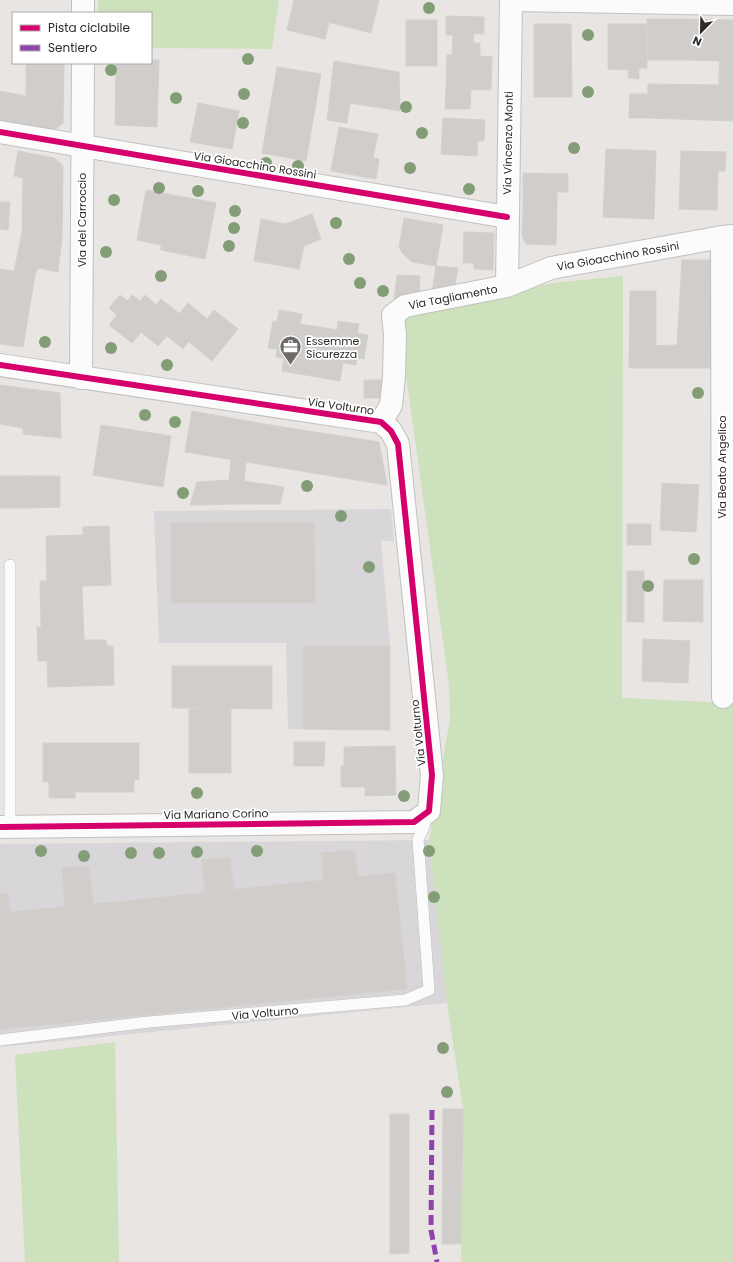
<svg xmlns="http://www.w3.org/2000/svg" width="733" height="1262" font-family="Poppins,sans-serif">
  <style>
    .industrial { fill: #d9d6d9 }
    .green { fill: #cde1bd }
    .building { fill: #d0cdcb; stroke: #d3d1ce }
    .lines { fill: none; stroke-linecap: round; stroke-linejoin: round }
    .lane-casing { stroke: #c1c0c0; stroke-width: 12 }
    .street-casing { stroke: #c1c0c0; stroke-width: 24 }
    .lane { stroke: #fcfbfb; stroke-width: 11 }
    .street { stroke: #fcfbfb; stroke-width: 22 }
    .quiet { stroke: #8e44ad; stroke-width: 5; stroke-dasharray: 10 5; stroke-linecap: butt }
    .cycleway-casing { stroke: #fff; stroke-width: 8 }
    .cycleway { stroke: #d6006c; stroke-width: 6 }
    .tree { fill: #839e77 }
    .labels { text-anchor: middle; dominant-baseline: central; stroke-width: 3.5; stroke-linejoin: round; paint-order: stroke }
    .street-label { font-size: 11px; fill: #2b2b2b; stroke: #fff }
    .poi-label { font-size: 11px; fill: #2b2b2b; stroke: #fff; text-anchor: start }
  </style>
  <rect width="100%" height="100%" fill="#e8e5e2"/>
  <path class="industrial" d="M391,509L394,542L381,540L390,646V730L288,729L286,643H159L154,511Z
    M429,840L447,1003L0,1047V844Z"/>
  <path class="green" d="M98,0H279L272,49L151,48V13H98Z
    M623,276L622,698L733,703V1262H461L463,1109L447,1003L429,840L450,718L449,685L398,317L508,291L561,282Z
    M115,1042L119,1262H25L15,1055Z"/>
  <path class="building" d="M294,0H329L324,21L329,23L325,39L287,30Z
    M329,0H379L371,33L324,21Z
    M446,16L484,17V34L474,33L473,43H480V56L492,57L491,90L446,89L447,55H452L453,35H446Z
    M647,19H693L692,60H647Z
    M693,19L733,20V72L719,71L720,61L692,60Z
    M406,20H437V66H406Z
    M534,24H571L572,97H534Z
    M608,24H647V68H639V79L628,78L629,70L608,69Z
    M151,60H159L157,127L115,125L116,63H151Z
    M334,61L399,72L400,111L350,103L347,123L327,120Z
    M26,63H64L63,123L53,131L0,121V91L26,96Z
    M277,67L321,74L306,161L262,153Z
    M719,71L733,72V121L647,118L648,84L719,85Z
    M446,89H471L470,109H445Z
    M630,94H648L647,118H629Z
    M198,103L239,111L232,149L190,142Z
    M443,118L485,120L484,141H478L477,156L441,154Z
    M339,127L378,134L373,158L379,159L376,179L331,171Z
    M606,149L656,151L654,219L603,217Z
    M18,151L54,158L63,166L62,238L22,232L23,178L14,176Z
    M681,151L726,152L725,171H718L717,210L679,209Z
    M523,173L568,174V192H557V213L523,212Z
    M146,190L216,203L205,259L161,250V245L137,240Z
    M0,202H10L8,230L0,229Z
    M523,212L557,213L556,245L526,244L522,236Z
    M312,214L321,239L304,246L299,269L254,261L261,219L285,224Z
    M404,218L443,225L436,266L412,262L402,253L399,247Z
    M22,232L62,238L58,272L38,268L35,275L14,272Z
    M464,232L494,233L493,270L474,269V263H463Z
    M682,260H712V368H646V346L677,345Z
    M436,266L458,268L454,289L432,293Z
    M0,269L35,275L23,347L0,344Z
    M397,275L420,276L419,296L394,300Z
    M630,291H656V345L646,346V368H629Z
    M120,295L128,301L132,295L140,301L145,295L156,305L147,316L151,320L132,343L109,325L117,315L109,308Z
    M161,299L179,313L172,323L175,326L158,346L141,332L151,320L147,316Z
    M188,303L207,319L183,349L167,336L175,326L172,323Z
    M214,310L238,329L212,361L189,342Z
    M279,310L302,314L300,324L337,330L338,321L359,324L357,333L368,335L364,359L357,358L356,365L343,363L340,381L282,371L284,358L276,357L277,349L268,348L273,321L277,322Z
    M364,380H387V398H364Z
    M0,385L60,393L61,438L23,434V428L0,424Z
    M192,411L247,421L240,461L185,452Z
    M247,421L289,428L283,468L240,461Z
    M101,425L171,436L163,487L93,475Z
    M289,428L379,442L387,485L283,468Z
    M231,460L246,462L244,481L238,504L190,505L197,482L229,480Z
    M0,476H26V508H0Z
    M26,476H60V507L26,508Z
    M244,481L284,487L280,504H238Z
    M662,483L699,485L696,532L660,530Z
    M314,522L315,603H171V523Z
    M627,524H651V545H627Z
    M109,526L111,585L82,586L84,640H106L107,646H113L114,685L48,687L47,661H38L37,627H41L40,581H47L46,536L83,535V527Z
    M627,571H644V622H627Z
    M664,580H703V622L663,621Z
    M643,639L690,641L688,683L642,681Z
    M303,646H390V730L303,729Z
    M172,666H272V709L172,708Z
    M189,709H231V773H189Z
    M294,742H325L324,766H294Z
    M43,743H139V780L134,779V792H75V798H49V782H43Z
    M395,746L396,795L365,796V787H341V766H344V747Z
    M355,850L358,877L324,881L321,853Z
    M230,857L234,890L205,892L202,860Z
    M89,866L93,904L65,907L62,868Z
    M395,873L407,989L277,1002L265,886Z
    M265,886L277,1002L147,1015L135,900Z
    M0,893H8L22,1027L0,1030Z
    M135,900L147,1015L22,1027L10,912Z
    M443,1109H463L461,1244H442Z
    M390,1114H409V1253L390,1254Z"/>
  <g class="lines">
    <defs>
      <path id="lane" d="M10,565V827
        M0,1040L149,1022L405,1000L429,990L418,839L423,829L427,815"/>
      <path id="street" d="M514,0L733,4
        M83,13V0
        M0,132L507,217
        M722,237L723,697
        M507,286L511,0
        M0,365L381,422L391,431L398,444L432,775L429,811L414,822L0,827
        M81,378L83,63
        M381,422L391,405L394,377L395,335L393,315L405,306L507,286L551,268L722,237L733,236"/>
    </defs>
    <use href="#lane" class="lane-casing"/>
    <use href="#street" class="street-casing"/>
    <use href="#lane" class="lane"/>
    <use href="#street" class="street"/>
    <path class="quiet" d="M432,1110L431,1230L437,1262"/>
    <defs>
      <path id="cycleway" d="M0,132L507,217
        M0,365L381,422L391,431L398,444L432,775L429,811L414,822L0,827"/>
    </defs>
    <use href="#cycleway" class="cycleway-casing"/>
    <use href="#cycleway" class="cycleway"/>
  </g>
  <g class="tree">
    <circle cx="429" cy="8" r="6"/>
    <circle cx="588" cy="35" r="6"/>
    <circle cx="248" cy="59" r="6"/>
    <circle cx="111" cy="70" r="6"/>
    <circle cx="588" cy="92" r="6"/>
    <circle cx="244" cy="94" r="6"/>
    <circle cx="176" cy="98" r="6"/>
    <circle cx="406" cy="107" r="6"/>
    <circle cx="243" cy="123" r="6"/>
    <circle cx="422" cy="133" r="6"/>
    <circle cx="574" cy="148" r="6"/>
    <circle cx="266" cy="163" r="6"/>
    <circle cx="298" cy="166" r="6"/>
    <circle cx="410" cy="168" r="6"/>
    <circle cx="159" cy="188" r="6"/>
    <circle cx="469" cy="189" r="6"/>
    <circle cx="198" cy="191" r="6"/>
    <circle cx="114" cy="200" r="6"/>
    <circle cx="235" cy="211" r="6"/>
    <circle cx="336" cy="223" r="6"/>
    <circle cx="234" cy="228" r="6"/>
    <circle cx="229" cy="246" r="6"/>
    <circle cx="106" cy="252" r="6"/>
    <circle cx="349" cy="259" r="6"/>
    <circle cx="161" cy="276" r="6"/>
    <circle cx="360" cy="283" r="6"/>
    <circle cx="383" cy="291" r="6"/>
    <circle cx="45" cy="342" r="6"/>
    <circle cx="111" cy="348" r="6"/>
    <circle cx="167" cy="365" r="6"/>
    <circle cx="698" cy="393" r="6"/>
    <circle cx="145" cy="415" r="6"/>
    <circle cx="175" cy="422" r="6"/>
    <circle cx="307" cy="486" r="6"/>
    <circle cx="183" cy="493" r="6"/>
    <circle cx="341" cy="516" r="6"/>
    <circle cx="694" cy="559" r="6"/>
    <circle cx="369" cy="567" r="6"/>
    <circle cx="648" cy="586" r="6"/>
    <circle cx="197" cy="793" r="6"/>
    <circle cx="404" cy="796" r="6"/>
    <circle cx="41" cy="851" r="6"/>
    <circle cx="257" cy="851" r="6"/>
    <circle cx="429" cy="851" r="6"/>
    <circle cx="197" cy="852" r="6"/>
    <circle cx="131" cy="853" r="6"/>
    <circle cx="159" cy="853" r="6"/>
    <circle cx="84" cy="856" r="6"/>
    <circle cx="434" cy="897" r="6"/>
    <circle cx="443" cy="1048" r="6"/>
    <circle cx="447" cy="1092" r="6"/>
  </g>
  <defs>
    <symbol id="office-pin" viewBox="-11 -11 22 30"><path d="M0 17L-7.5 6A9.5 9.5 0 1 1 7.5 6Z" fill="#6d6c6b" stroke="#fff"/><path d="M-6-3h4V-5.5h4V-3h4V5H-6ZM-1-4.5V-3h2v-1.5ZM-6 0V1H6V0Z" fill="#fff"/></symbol>
  </defs>
  <g fill-rule="evenodd">
    <use href="#office-pin" x="278" y="334" width="25" height="34"/>
  </g>
  <g class="labels">
    <g class="street-label">
      <text transform="translate(508 143) rotate(-89)">Via Vincenzo Monti</text>
      <text transform="translate(255 165) rotate(9)">Via Gioacchino Rossini</text>
      <text transform="translate(82 220) rotate(-90)">Via del Carroccio</text>
      <text transform="translate(618 256) rotate(-10)">Via Gioacchino Rossini</text>
      <text transform="translate(453 297) rotate(-11)">Via Tagliamento</text>
      <text transform="translate(341 406) rotate(8)">Via Volturno</text>
      <text transform="translate(722 467) rotate(-90)">Via Beato Angelico</text>
      <text transform="translate(418 733) rotate(-96)">Via Volturno</text>
      <text transform="translate(216 814) rotate(-1)">Via Mariano Corino</text>
      <text transform="translate(265 1013) rotate(-5)">Via Volturno</text>
    </g>
    <g class="poi-label">
      <text x="306" y="341">Essemme<tspan x="306" dy="13">Sicurezza</tspan></text>
    </g>
  </g>
  <rect x="12" y="12" width="140" height="52" fill="#ffffff" stroke="#aaaaaa"/>
  <rect x="20" y="25" width="20" height="6" fill="#d6006c" stroke="#aaaaaa"/>
  <text x="48" y="32" font-size="12" fill="#2b2b2b">Pista ciclabile</text>
  <rect x="20" y="45" width="20" height="6" fill="#8e44ad" stroke="#aaaaaa"/>
  <text x="48" y="52" font-size="12" fill="#2b2b2b">Sentiero</text>
  <g transform="translate(701 32) rotate(203)" stroke="#ffffff" stroke-width="3" paint-order="stroke">
  <path d="M0-3L7 15L0 10L-7 15Z" fill="#2b2b2b"/>
  <text y="-6" font-size="11" font-weight="bold" text-anchor="middle" fill="#2b2b2b">N</text>
  </g>
</svg>
